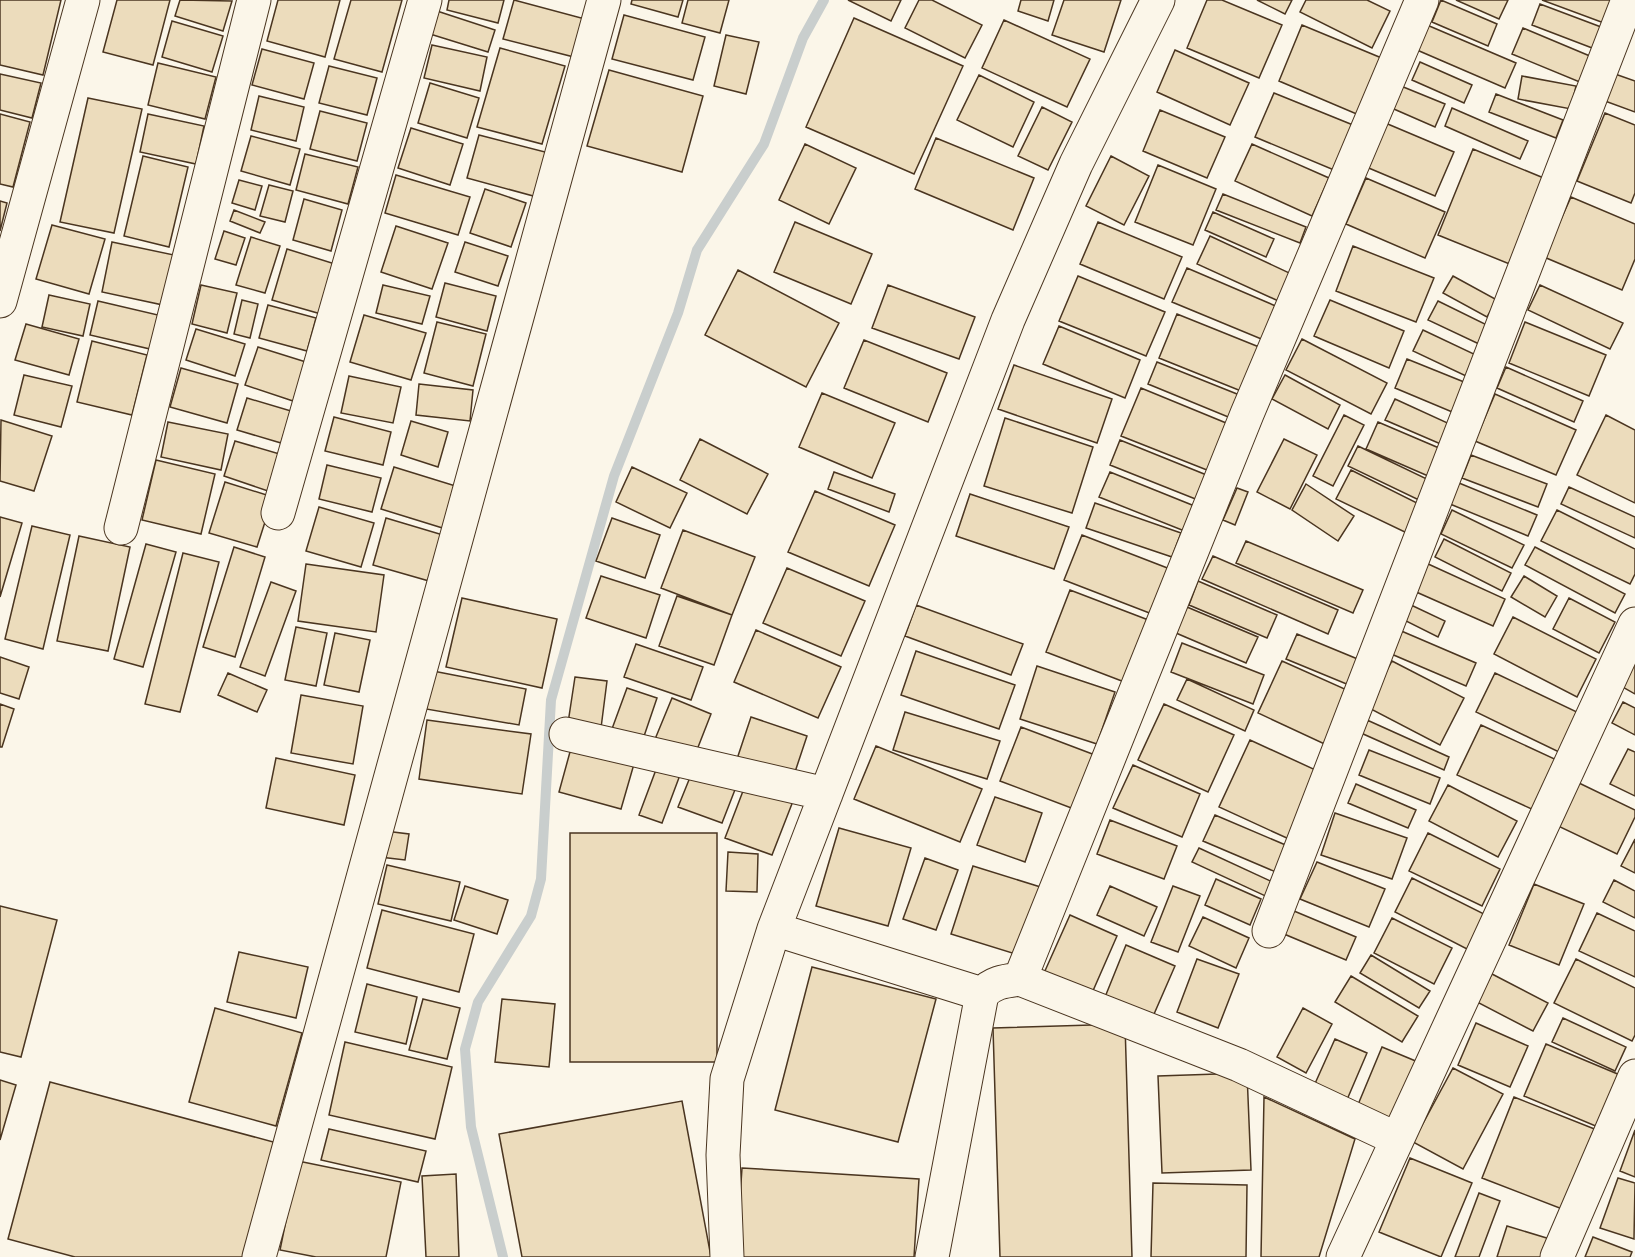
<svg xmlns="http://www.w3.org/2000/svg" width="1635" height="1257" font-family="Signika,sans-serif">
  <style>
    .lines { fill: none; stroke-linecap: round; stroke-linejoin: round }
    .stream { stroke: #c9cecd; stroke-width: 10 }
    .building { fill: #ecdcbc; stroke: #4a3520; stroke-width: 1.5 }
    .minor-casing { stroke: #4a3520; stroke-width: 35 }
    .minor { stroke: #fbf6e9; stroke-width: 33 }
  </style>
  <rect width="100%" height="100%" fill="#fbf6e9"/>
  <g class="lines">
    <path class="stream" d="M503,1257L471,1127L465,1049L478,1002L531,916L541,879L551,700L614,476L678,313L697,250L764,144L803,38L824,0"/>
  </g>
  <path class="building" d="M0,0H61L43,75L0,65Z
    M117,0H170L153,65L103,52Z
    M180,0L232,1L223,31L175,16Z
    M278,0H340L325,57L267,41Z
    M351,0H402L382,72L334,59Z
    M449,0H504L498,23L447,10Z
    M514,0L585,19L574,57L503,39Z
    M632,0H683L678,17L631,4Z
    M688,0H729L720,33L682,23Z
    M848,0H901L891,21Z
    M919,0H932L982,25L965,58L905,28Z
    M1021,0H1054L1048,21L1018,11Z
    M1064,0H1121L1104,52L1052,35Z
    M1207,0H1222L1282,25L1259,78L1187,48Z
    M1257,0H1292L1285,14Z
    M1306,0H1367L1390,11L1372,48L1300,12Z
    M1441,0L1497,24L1488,46L1432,22Z
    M1456,0H1508L1499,19Z
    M1542,0H1612L1604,23Z
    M1540,4L1609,30L1600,51L1532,25Z
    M437,11L495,30L488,52L430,34Z
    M624,15L705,37L693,80L612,59Z
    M854,18L963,66L914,174L806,127Z
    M1004,20L1090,59L1067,107L982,68Z
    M172,21L223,36L212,72L162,57Z
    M1302,25L1384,59L1359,115L1279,81Z
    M1427,25L1516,63L1505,88L1417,50Z
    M1523,28L1597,59L1587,85L1512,54Z
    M726,35L759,42L746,94L714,86Z
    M432,45L487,57L480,91L424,78Z
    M500,48L565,66L542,144L477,127Z
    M262,49L314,63L304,99L252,85Z
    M1175,50L1249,83L1230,125L1157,92Z
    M1420,62L1472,85L1464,103L1412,80Z
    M158,63L216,77L205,119L148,105Z
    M329,66L377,78L367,115L319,103Z
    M609,70L703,96L682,172L587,146Z
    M0,74L41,83L32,118L0,110Z
    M1615,74L1635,81V112L1605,101Z
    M979,75L1034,102L1013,147L957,120Z
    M1522,76L1576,86L1571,109L1518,99Z
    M430,83L479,98L467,138L418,123Z
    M1396,84L1445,104L1435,127L1387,106Z
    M1274,93L1353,125L1334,170L1255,137Z
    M1496,94L1563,120L1556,138L1489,112Z
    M259,96L304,107L296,141L251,130Z
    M88,98L142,109L114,233L60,222Z
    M1042,107L1072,122L1048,170L1018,156Z
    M1452,108L1528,141L1520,159L1445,126Z
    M1160,110L1225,137L1207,178L1143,151Z
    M320,111L367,123L357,161L310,149Z
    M1605,113L1635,125V193L1631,203L1577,181Z
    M0,114L30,122L13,187L0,184Z
    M148,114L204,126L196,164L140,152Z
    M1383,122L1454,152L1435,196L1364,166Z
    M411,128L463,144L450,185L398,168Z
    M479,135L549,153L537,197L467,178Z
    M251,136L300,149L290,185L241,171Z
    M936,138L1034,178L1013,230L915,189Z
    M805,144L856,168L829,224L779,200Z
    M1252,144L1329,178L1312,216L1235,181Z
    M1473,149L1551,181L1517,267L1438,235Z
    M305,154L358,167L348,204L296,190Z
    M143,156L188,167L169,247L124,236Z
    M1111,156L1149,176L1124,225L1086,206Z
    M1158,165L1216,189L1193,245L1135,222Z
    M396,175L470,197L458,235L385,213Z
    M1366,178L1445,212L1425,258L1346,224Z
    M239,180L262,186L255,210L232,203Z
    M269,185L293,191L285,222L260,216Z
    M485,189L526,203L511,247L470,233Z
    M1223,194L1306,227L1300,243L1216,210Z
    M1571,197L1635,224V259L1622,290L1544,257Z
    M304,199L342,210L331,251L293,240Z
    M0,201L7,203L0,231Z
    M234,210L265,222L260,233L230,221Z
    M1213,212L1274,239L1266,257L1205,230Z
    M795,222L872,254L851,304L774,272Z
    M1098,222L1182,257L1164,299L1080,264Z
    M52,225L105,239L89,294L36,279Z
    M396,226L448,243L432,289L381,272Z
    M224,231L245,238L236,265L215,259Z
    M1210,236L1298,277L1285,304L1197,264Z
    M251,237L280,246L265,293L236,285Z
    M112,242L174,255L163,305L102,292Z
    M465,242L508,256L498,286L455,272Z
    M1353,246L1434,278L1416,322L1336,291Z
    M287,249L335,264L321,314L272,300Z
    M1187,268L1285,310L1271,343L1172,302Z
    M738,270L839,323L806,387L705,335Z
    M1078,276L1165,312L1146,356L1059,321Z
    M1453,276L1497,300L1487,317L1443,293Z
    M445,283L496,296L487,331L436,317Z
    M201,285L237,293L227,333L192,324Z
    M383,285L430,296L422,324L376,313Z
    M888,285L975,317L959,359L872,328Z
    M1540,285L1623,323L1610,349L1528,310Z
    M49,295L90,304L83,336L42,327Z
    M242,300L258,304L250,338L234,334Z
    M1330,300L1404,331L1389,368L1314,336Z
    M98,301L158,315L150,349L90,335Z
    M1438,301L1489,326L1479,344L1428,320Z
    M268,305L316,318L307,351L259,338Z
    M1177,314L1269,351L1251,395L1159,358Z
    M364,315L426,333L411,380L350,362Z
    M437,322L486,334L473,386L424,373Z
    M1525,322L1606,355L1589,396L1509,363Z
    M26,324L79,339L69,375L15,360Z
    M1059,326L1140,360L1125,398L1043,364Z
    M196,329L245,344L235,376L186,360Z
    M1423,330L1476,355L1466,376L1413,351Z
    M1302,339L1387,383L1371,414L1286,370Z
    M864,340L947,373L928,422L844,388Z
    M92,341L147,355L132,415L77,402Z
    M258,347L306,362L293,401L245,385Z
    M1407,359L1469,384L1457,414L1395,388Z
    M1157,362L1247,398L1238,421L1148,384Z
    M1014,365L1112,399L1097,443L998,409Z
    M1506,367L1583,401L1574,422L1497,388Z
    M181,368L238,384L227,423L170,407Z
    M24,375L72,386L61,427L14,415Z
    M1285,375L1340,405L1328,429L1272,399Z
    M349,376L401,387L393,423L341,413Z
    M419,384L473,390L470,421L416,415Z
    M1141,388L1231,425L1212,472L1121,436Z
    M822,393L895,423L872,478L799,447Z
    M1495,394L1576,430L1556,475L1475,441Z
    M247,398L291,411L281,443L237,430Z
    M1395,399L1452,425L1443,445L1385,420Z
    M1344,415L1364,425L1333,486L1313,476Z
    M1606,415L1635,430V503L1577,475Z
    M334,417L391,432L383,465L325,451Z
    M1005,418L1093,447L1072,513L984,486Z
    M1,420L52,436L34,491L0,481Z
    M411,421L448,432L438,467L401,455Z
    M168,422L228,434L221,470L161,457Z
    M1378,422L1446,451L1435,479L1366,449Z
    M700,439L768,474L747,514L680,480Z
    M1284,439L1317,455L1290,509L1257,492Z
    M1120,440L1214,478L1203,502L1110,465Z
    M235,441L283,455L271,492L224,476Z
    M1358,446L1431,481L1421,501L1348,466Z
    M1471,455L1547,484L1538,507L1462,478Z
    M156,460L215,474L201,534L142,520Z
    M327,465L381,478L372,512L319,499Z
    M394,467L462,488L449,530L381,509Z
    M632,467L687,493L670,528L616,502Z
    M1351,470L1423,506L1409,534L1336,499Z
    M834,472L895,494L889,512L828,489Z
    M1110,472L1197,507L1187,532L1099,497Z
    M225,482L273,497L257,547L209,533Z
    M1459,483L1537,515L1528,536L1450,504Z
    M1306,484L1354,516L1338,541L1292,510Z
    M1569,487L1635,517V538L1561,504Z
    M1237,488L1248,492L1235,525L1223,520Z
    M815,491L895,525L869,586L788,552Z
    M970,494L1069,527L1054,569L956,536Z
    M1095,503L1181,533L1172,557L1086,528Z
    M319,507L374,523L361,567L306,551Z
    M1452,510L1524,545L1512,568L1441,534Z
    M1557,510L1635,549V574L1630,584L1541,541Z
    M0,517L22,523L0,597Z
    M386,518L443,535L429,581L373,565Z
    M612,518L660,535L645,578L596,561Z
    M32,526L70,535L43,649L5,639Z
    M683,530L755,557L732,615L661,588Z
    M1082,535L1170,569L1152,614L1064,580Z
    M79,536L130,547L108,651L57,641Z
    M1444,539L1511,573L1502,591L1435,557Z
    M1246,541L1363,590L1353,613L1236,563Z
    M146,544L176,552L143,667L114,659Z
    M234,547L265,557L235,657L203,647Z
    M1535,547L1625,594L1615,613L1525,565Z
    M183,553L219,562L180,712L145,704Z
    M1213,556L1338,610L1328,634L1202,579Z
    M1426,563L1505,599L1493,626L1414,591Z
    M306,564L384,575L376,632L298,621Z
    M787,568L865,601L841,656L763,623Z
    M601,576L660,595L646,638L586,618Z
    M1524,576L1557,596L1545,617L1511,597Z
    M1198,581L1277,615L1267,638L1189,605Z
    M271,582L296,591L265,676L240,667Z
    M1070,590L1151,621L1127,683L1046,652Z
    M677,596L732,615L714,665L659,646Z
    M462,598L557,619L542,688L446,667Z
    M1569,598L1615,622L1599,653L1553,629Z
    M916,605L1023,644L1011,675L905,636Z
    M1411,605L1445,621L1438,637L1404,620Z
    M1187,607L1258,637L1246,663L1176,633Z
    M1513,617L1596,659L1577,697L1494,654Z
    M296,627L327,633L316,686L285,680Z
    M756,630L841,667L818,718L734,682Z
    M1399,630L1476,663L1466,686L1389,653Z
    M335,633L370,640L359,692L324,685Z
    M1297,634L1360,660L1349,685L1286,659Z
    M1182,643L1264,675L1253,704L1171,672Z
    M636,644L703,667L691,700L624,677Z
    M916,651L1015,685L999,729L901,695Z
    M0,657L29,667L19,699L0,693Z
    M1635,657V694L1619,685Z
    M1282,661L1356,694L1331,747L1258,713Z
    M1392,661L1464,698L1440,745L1367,707Z
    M1037,666L1115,692L1097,744L1020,719Z
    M433,671L526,689L519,725L426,709Z
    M228,673L267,690L257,712L218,695Z
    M1495,673L1579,713L1559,752L1476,712Z
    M575,677L607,681L601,728L568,723Z
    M1187,679L1254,710L1245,731L1177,700Z
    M627,688L657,698L640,748L609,737Z
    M301,695L363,706L353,764L291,753Z
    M672,698L711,714L693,760L653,744Z
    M1623,702L1635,708V735L1612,723Z
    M0,704L14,709L2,747H0Z
    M1164,704L1234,735L1208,792L1138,760Z
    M905,712L1000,741L987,779L893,750Z
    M751,717L807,736L792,781L736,762Z
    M427,720L531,734L522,794L419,779Z
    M1367,720L1449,757L1444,770L1361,733Z
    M1481,725L1559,761L1536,811L1457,775Z
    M1021,727L1095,755L1074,809L1000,781Z
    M1250,740L1320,772L1289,839L1219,807Z
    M573,741L636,757L621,809L559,792Z
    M876,746L982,789L960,842L854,799Z
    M1628,749L1635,752V796L1610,784Z
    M1369,750L1440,778L1430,804L1359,775Z
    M276,758L355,775L344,825L266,808Z
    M695,765L738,782L722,823L678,807Z
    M1133,765L1200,794L1182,837L1113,808Z
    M657,767L680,775L662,823L639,815Z
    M748,778L795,796L772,855L725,838Z
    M1579,783L1635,810V817L1617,854L1558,826Z
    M1356,784L1416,810L1408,828L1348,803Z
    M1448,785L1517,821L1498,857L1429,821Z
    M995,797L1042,813L1025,862L977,845Z
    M1335,813L1407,838L1392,879L1321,855Z
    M1215,815L1295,849L1283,875L1203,841Z
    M1110,820L1177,846L1164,879L1097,854Z
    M839,828L911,848L888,926L816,906Z
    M385,831L409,834L405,860L380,857Z
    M570,833H717V1062H570Z
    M1428,833L1500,869L1482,906L1409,871Z
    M1635,839V873L1621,866Z
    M1199,848L1279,885L1272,899L1192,862Z
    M728,852L758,854L757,892L726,891Z
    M925,858L958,870L936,930L903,919Z
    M1317,862L1385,889L1369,927L1300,899Z
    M387,865L460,882L451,921L378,904Z
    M973,866L1047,889L1025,957L951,934Z
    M1412,878L1484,914L1467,949L1395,912Z
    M1216,879L1261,899L1250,925L1205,905Z
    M1614,880L1635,891V918L1603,902Z
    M1534,884L1584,904L1559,965L1509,945Z
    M465,886L508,900L497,934L454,920Z
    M1110,886L1157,907L1144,936L1097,915Z
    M1173,886L1200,896L1178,952L1151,942Z
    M0,906L57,920L21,1057L0,1052Z
    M382,910L474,934L459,992L367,968Z
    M1294,911L1356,937L1346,960L1284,934Z
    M1597,913L1635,931V977L1579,951Z
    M1070,915L1117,936L1092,993L1044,973Z
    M1203,917L1249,938L1236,968L1189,946Z
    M1392,918L1452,948L1434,984L1374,953Z
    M1126,945L1175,966L1151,1021L1103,1002Z
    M239,952L308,967L296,1018L227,1002Z
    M1371,955L1430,991L1419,1008L1360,973Z
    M1197,959L1239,974L1218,1028L1177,1012Z
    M1576,959L1635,988V1035L1632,1041L1554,1003Z
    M812,967L936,999L898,1142L775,1110Z
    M1492,974L1548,1003L1533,1031L1477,1002Z
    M1351,976L1418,1016L1402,1042L1335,1002Z
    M367,984L417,997L406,1044L355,1032Z
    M423,999L460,1008L447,1059L409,1050Z
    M502,999L555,1004L549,1067L495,1062Z
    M215,1008L302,1033L276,1126L189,1102Z
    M1303,1008L1332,1024L1306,1073L1277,1057Z
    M1563,1018L1626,1047L1615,1071L1552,1042Z
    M1476,1023L1528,1046L1510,1087L1458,1065Z
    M1125,1024L1132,1257H1000L993,1028Z
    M1335,1039L1367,1053L1346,1102L1313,1088Z
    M345,1042L452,1067L435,1139L329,1115Z
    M1546,1044L1620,1075L1598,1127L1524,1096Z
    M1382,1047L1418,1062L1392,1121L1357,1107Z
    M1453,1068L1503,1094L1463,1169L1413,1142Z
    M1247,1073L1251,1170L1162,1173L1158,1076Z
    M0,1080L16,1085L0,1140Z
    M50,1082L277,1143L246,1257H75L8,1239Z
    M1264,1097L1355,1139L1319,1257H1261Z
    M1514,1097L1602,1132L1570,1212L1482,1178Z
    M682,1101L711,1257H522L499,1134Z
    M329,1129L426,1151L418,1182L321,1160Z
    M1635,1130V1177L1620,1171Z
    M1410,1158L1472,1183L1441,1257L1379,1232Z
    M298,1161L401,1182L386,1257H316L280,1250Z
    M742,1168L919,1179L914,1257H736Z
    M456,1174L459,1257H426L422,1176Z
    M1618,1178L1635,1183L1634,1239L1600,1228Z
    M1153,1183L1247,1185L1246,1257H1151Z
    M1479,1193L1500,1201L1479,1257H1455Z
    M1507,1226L1550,1239L1544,1257H1497Z
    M1593,1237L1632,1252L1630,1257H1585Z"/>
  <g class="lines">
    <defs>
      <path id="minor" d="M0,301L83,0
        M278,513L425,0
        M121,528L254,0
        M566,734L826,794
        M774,929L982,994
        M1269,931L1628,0
        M1020,979L1239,1065L1397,1139
        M259,1257L604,0
        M727,1257L723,1155L727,1079L774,929L1008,320L1076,164L1158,0
        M932,1257L982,994C993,982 1005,981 1020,979L1247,414L1422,0
        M1343,1257L1635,624
        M1557,1257L1635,1076"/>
    </defs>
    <use href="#minor" class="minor-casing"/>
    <use href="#minor" class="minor"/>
  </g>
</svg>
